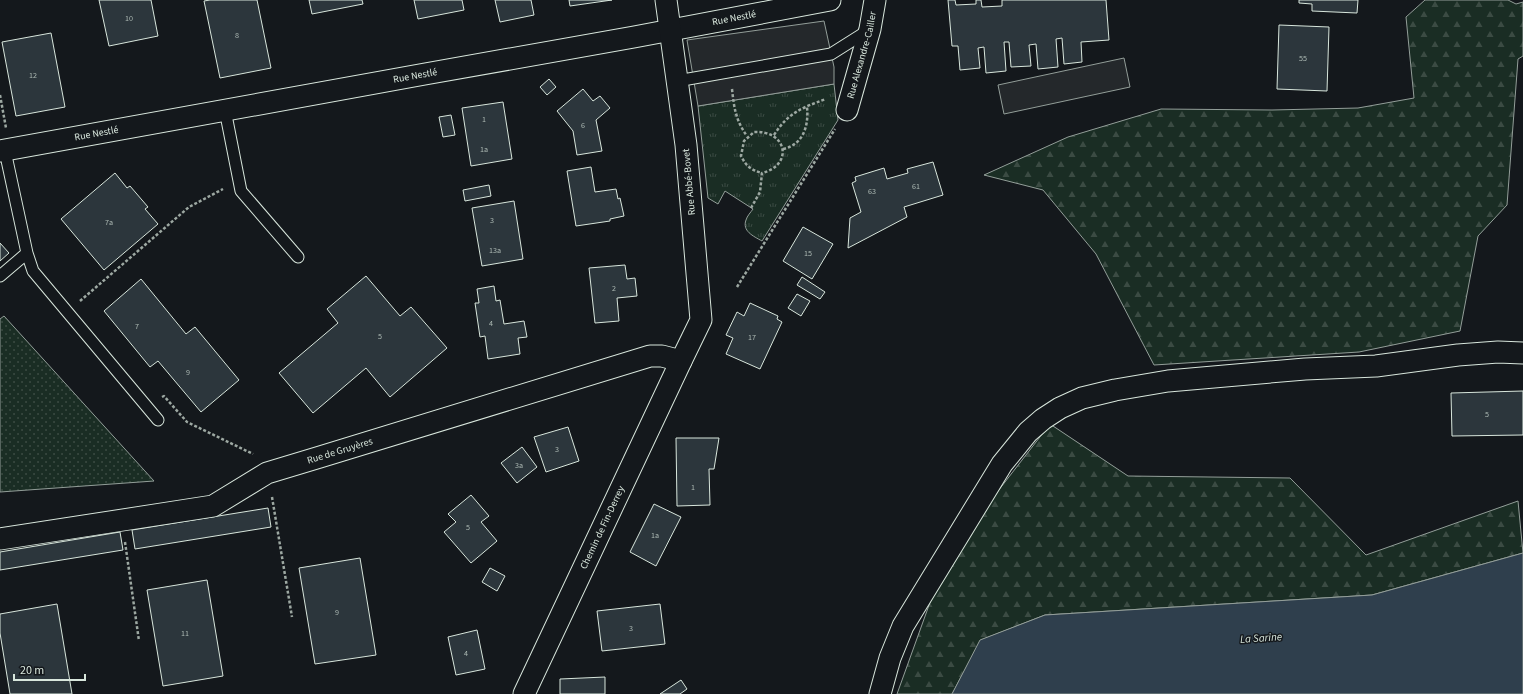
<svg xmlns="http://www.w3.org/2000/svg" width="1523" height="694" font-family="'Source Sans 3',sans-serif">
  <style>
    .grass { fill: url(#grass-tufts); stroke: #939e99 }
    .forest { fill: url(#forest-firs); stroke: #939e99 }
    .garden { fill: url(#garden-dots); stroke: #939e99 }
    .parking { fill: #24282b; stroke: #939e99 }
    .water { fill: #2f3f4d; stroke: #939e99 }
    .building { fill: #2c363c; stroke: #d8e6dc }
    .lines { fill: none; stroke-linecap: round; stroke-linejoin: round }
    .service-casing { stroke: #d8e6dc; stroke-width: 13 }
    .minor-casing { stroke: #d8e6dc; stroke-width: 23 }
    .path { stroke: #9da8a2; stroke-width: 2.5; stroke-dasharray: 3 2; stroke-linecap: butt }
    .service { stroke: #14181c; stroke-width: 11 }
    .minor { stroke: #14181c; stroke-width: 21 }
    .labels { text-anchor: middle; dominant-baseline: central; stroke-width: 3; stroke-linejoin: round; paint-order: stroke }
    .number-label { font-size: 8px; fill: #adbab4 }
    .street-label { font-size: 10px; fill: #d8e6dc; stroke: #14181c }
    .water-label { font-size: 11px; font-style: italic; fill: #d8e6dc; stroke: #14181c }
  </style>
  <defs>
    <pattern id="grass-tufts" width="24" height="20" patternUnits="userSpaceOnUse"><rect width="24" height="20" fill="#1a2d24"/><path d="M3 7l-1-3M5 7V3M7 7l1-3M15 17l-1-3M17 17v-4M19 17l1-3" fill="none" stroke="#3b4b43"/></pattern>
    <pattern id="forest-firs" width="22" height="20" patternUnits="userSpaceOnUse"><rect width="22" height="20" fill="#1a2d24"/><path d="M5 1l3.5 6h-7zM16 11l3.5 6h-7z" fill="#3b4b43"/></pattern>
    <pattern id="garden-dots" width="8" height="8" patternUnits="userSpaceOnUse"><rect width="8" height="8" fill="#1a2d24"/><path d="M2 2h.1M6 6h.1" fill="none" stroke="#3b4b43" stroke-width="1.8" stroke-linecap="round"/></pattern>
  </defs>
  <rect width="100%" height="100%" fill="#14181c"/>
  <path class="grass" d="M834,84L838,120L762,241C753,236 742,231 746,220C747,216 751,212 753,209L725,191L718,204L708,198L698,106Z"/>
  <path class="forest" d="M1425,0H1508L1516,4L1523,2V56L1518,59L1507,205L1478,236L1460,331L1359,352L1154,365L1096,254L1043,190L984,175L1068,137L1161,109L1272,110L1358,108L1414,98L1406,17Z
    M1050,424L1128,476L1290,478L1366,555L1518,501L1523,553L1372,595L1045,615L981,640L952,694H897L946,558Z"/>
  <path class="garden" d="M4,316L154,481L0,492V319Z"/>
  <path class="parking" d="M824,21L834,67V84L698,106L687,40Z
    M1124,58L1130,87L1004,114L998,85Z"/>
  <path class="water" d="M1523,553V694H952L980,640L1045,615L1372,595Z"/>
  <path class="building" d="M99,0H151L158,36L109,46Z
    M210,0H257L271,68L220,78L204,1Z
    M309,0H362L363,4L312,14Z
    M414,0H462L464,10L418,19Z
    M495,0H531L534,15L500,22Z
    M569,0H612L570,6Z
    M948,0H955L956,5L976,4V0H981L982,7L1002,6V0H1106L1109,40L1081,42L1082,62L1064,64L1062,38L1056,39L1058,67L1038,69L1036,44L1029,45L1031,66L1011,67L1009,42H1004L1006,71L986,73L984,47L978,48L980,68L960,70L958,46H952Z
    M1299,0H1358L1357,13L1312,11V4L1299,3Z
    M1279,25L1329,27L1327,91L1277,89Z
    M51,33L65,107L16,116L2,42Z
    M549,79L556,87L547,95L540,87Z
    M583,89L593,101L600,96L610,108L596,120L602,151L577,155L573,131L557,111Z
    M503,102L512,159L471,166L462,108Z
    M451,115L455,135L443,137L439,117Z
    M933,162L943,195L904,207L907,217L848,248L850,218L861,212L852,183L856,181L855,177L884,168L887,179L908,173L907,169Z
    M591,167L595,192L616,189L618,199L620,198L624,216L610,219V221L576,226L567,171Z
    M115,173L127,188L130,186L148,207L145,209L158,224L104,270L61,219Z
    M489,185L491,196L465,201L463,190Z
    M514,201L523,259L482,266L472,208Z
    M803,227L833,244L812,279L783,261Z
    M0,243L9,253L0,261Z
    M625,265L627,279L635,278L637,296L617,298L619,321L595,323L589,268Z
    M366,276L400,316L411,307L447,348L390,397L366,368L313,413L279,373L338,323L327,309Z
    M802,277L825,292L820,299L797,285Z
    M141,279L186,334L195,327L239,380L201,412L158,361L150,367L104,311Z
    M494,286L496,301L500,300L504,324L524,321L527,337L518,338L520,354L488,359L485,336L480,337L475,303H479L477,289Z
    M797,294L810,301L801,316L788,308Z
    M750,303L778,316L777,319L782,322L760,369L726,354L733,338L726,335L737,312L744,316Z
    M1523,391V435L1452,436L1451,393Z
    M568,427L579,461L546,472L534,437Z
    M676,438H719L714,469H709L710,505L677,506Z
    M522,447L537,467L517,483L501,463Z
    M471,495L489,516L481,522L497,541L471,563L444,532L456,522L448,514Z
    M654,504L681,517L656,566L630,552Z
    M268,508L271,527L135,549L132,530Z
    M120,532L123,550L0,570V552Z
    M360,558L376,655L315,664L299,568Z
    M490,568L505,576L497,591L482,582Z
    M207,580L223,676L163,686L147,590Z
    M57,604L72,694H10L0,633V614Z
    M660,604L665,644L602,651L597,611Z
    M477,630L485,669L456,675L448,637Z
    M605,677V694H560V679Z
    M681,680L687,689L680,694H660Z"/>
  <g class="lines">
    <defs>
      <path id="service" d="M677,81L831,54L869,30
        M225,110L241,191L298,257
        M5,151L27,253L33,271L158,420
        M0,276L27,253"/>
      <g id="minor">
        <path id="s1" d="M847,110L870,29L875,0"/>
        <path id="s2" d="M0,151L425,74L634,37L830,0"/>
        <path id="s3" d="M0,539L213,506L267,473L320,457L650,356H662L681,361"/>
        <path id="s4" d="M524,694L681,361L701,320L686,145L666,0"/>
        <path d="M880,694L890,658L903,626L1002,464L1028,432L1043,419L1060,408L1082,398L1115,390L1168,381L1305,369L1376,366L1458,355L1498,352L1523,353"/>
      </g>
    </defs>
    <use href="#service" class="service-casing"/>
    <use href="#minor" class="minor-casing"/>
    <path class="path" d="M732,89C734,108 736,121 747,136
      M0,95L6,128
      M774,135C788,113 801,108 826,99
      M783,149C803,145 809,126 807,107
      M751,208L760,192L762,173C794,165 787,130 754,132L744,141L741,156C746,166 751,170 762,173
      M737,287L835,129
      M80,301L189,207L223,189
      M162,397L164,396L187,422L253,454
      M272,497L292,617
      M125,542L139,641"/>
    <use href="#service" class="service"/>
    <use href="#minor" class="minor"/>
  </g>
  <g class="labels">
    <g class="number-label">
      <text x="129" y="18">10</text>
      <text x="237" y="35">8</text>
      <text x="1303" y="58">55</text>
      <text x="33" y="75">12</text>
      <text x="484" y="119">1</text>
      <text x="583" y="125">6</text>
      <text x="484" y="149">1a</text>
      <text x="916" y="186">61</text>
      <text x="872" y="191">63</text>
      <text x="492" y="220">3</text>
      <text x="109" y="222">7a</text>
      <text x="495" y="250">13a</text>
      <text x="808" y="253">15</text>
      <text x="614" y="288">2</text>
      <text x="491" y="323">4</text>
      <text x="137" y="326">7</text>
      <text x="380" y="336">5</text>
      <text x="752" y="337">17</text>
      <text x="188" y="372">9</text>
      <text x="1487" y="414">5</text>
      <text x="557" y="449">3</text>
      <text x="519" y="465">3a</text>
      <text x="693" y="487">1</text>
      <text x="468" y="527">5</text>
      <text x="655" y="535">1a</text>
      <text x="337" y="612">9</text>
      <text x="631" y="628">3</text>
      <text x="185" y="633">11</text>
      <text x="466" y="653">4</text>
    </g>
    <g class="street-label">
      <text stroke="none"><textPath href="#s2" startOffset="746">Rue Nestlé</textPath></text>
      <text stroke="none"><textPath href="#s1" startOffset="57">Rue Alexandre-Cailler</textPath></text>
      <text stroke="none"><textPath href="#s2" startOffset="422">Rue Nestlé</textPath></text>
      <text stroke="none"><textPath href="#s2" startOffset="98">Rue Nestlé</textPath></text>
      <text transform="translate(689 182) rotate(-95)">Rue Abbé-Bovet</text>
      <text stroke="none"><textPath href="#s3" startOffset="355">Rue de Gruyères</textPath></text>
      <text stroke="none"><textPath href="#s4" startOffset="184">Chemin de Fin-Derrey</textPath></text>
    </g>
    <g class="water-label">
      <text transform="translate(1261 638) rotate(-4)">La Sarine</text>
    </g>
  </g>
  <path d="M14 674v6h71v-6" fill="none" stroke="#d8e6dc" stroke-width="2"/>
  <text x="20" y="674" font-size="12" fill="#d8e6dc" stroke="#14181c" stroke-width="3" paint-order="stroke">20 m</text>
</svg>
